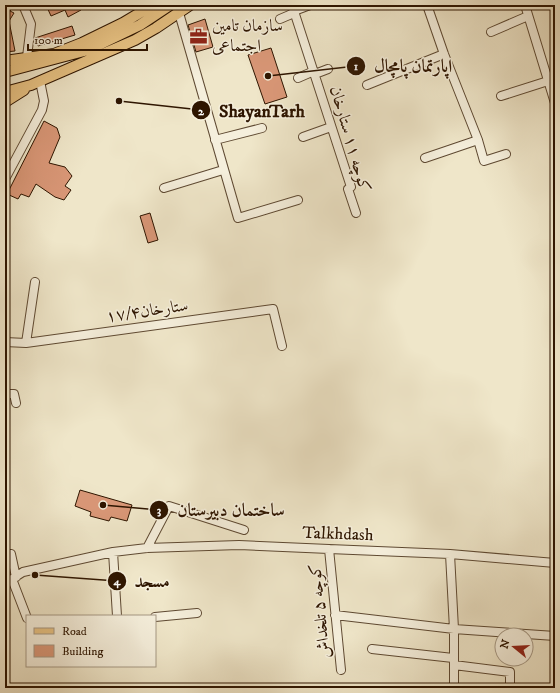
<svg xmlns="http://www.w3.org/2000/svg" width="560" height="693" font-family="'IM FELL DW Pica',Amiri,serif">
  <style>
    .building { fill: #d99777; stroke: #2e1500 }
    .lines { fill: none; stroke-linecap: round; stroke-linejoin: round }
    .minor-casing { stroke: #5e4932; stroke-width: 10 }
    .major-casing { stroke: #2e1500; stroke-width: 12 }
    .minor { stroke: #f5efdc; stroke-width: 8 }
    .major { stroke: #e8c384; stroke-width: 10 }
    .labels { text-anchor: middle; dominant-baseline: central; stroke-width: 3; stroke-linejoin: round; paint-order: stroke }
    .poi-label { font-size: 17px; fill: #2e1500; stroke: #f5efdc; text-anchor: start }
    .street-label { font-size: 17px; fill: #2e1500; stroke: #f5efdc }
    .leader { fill: none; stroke: #2e1500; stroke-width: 1.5 }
    .callout-dot { fill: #2e1500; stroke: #f5efdc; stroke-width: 1.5 }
    .mark-label { font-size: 12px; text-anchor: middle; font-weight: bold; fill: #fff }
    .callout-label { font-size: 18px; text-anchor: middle; font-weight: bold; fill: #2e1500; stroke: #f5efdc; stroke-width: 3; stroke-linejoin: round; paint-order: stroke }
  </style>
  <rect width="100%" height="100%" fill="#efe6c9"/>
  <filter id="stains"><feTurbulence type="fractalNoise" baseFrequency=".005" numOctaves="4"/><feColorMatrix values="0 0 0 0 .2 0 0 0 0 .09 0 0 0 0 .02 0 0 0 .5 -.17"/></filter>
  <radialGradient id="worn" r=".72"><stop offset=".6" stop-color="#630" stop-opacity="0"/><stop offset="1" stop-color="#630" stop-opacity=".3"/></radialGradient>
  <path class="building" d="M5,5H15L10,11L14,13L9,21L15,51L5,52Z
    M46,5H78L81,10L68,17L65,10L51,16Z
    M205,19L213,47L196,52L188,25Z
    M72,26L75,35L38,46L35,38Z
    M271,48L287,97L265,104L248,55Z
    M44,121L57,128L60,137L49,163L65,167L72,176L65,186L71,190L64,200L55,197L36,184L29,197L21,194L18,199L7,194Z
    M150,213L158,240L148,243L140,216Z
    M80,490L132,505L127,521L111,517L109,521L90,516L91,512L75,506Z"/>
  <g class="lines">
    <defs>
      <path id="minor" d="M23,5L31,24L27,57
        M292,5L351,187L348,189L356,213
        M427,5L444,54L478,140L484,161L506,154
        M525,5L555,103
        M294,11L310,5
        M179,13L238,218L298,200
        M280,19L294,13
        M491,32L528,16
        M315,74L328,69
        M298,78L314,71
        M367,85L444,54
        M501,96L548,81
        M303,137L331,127
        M215,140L262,128
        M425,158L478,140
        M5,179L42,110L44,101L40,81
        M164,188L223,170
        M5,342L26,343L273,309L282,346
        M26,343L35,282
        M5,394H14L16,403
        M147,548L169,506L244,530
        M329,549L341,670
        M113,552L117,616
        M11,554L16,577
        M450,554L454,629V688
        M12,579L27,618
        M5,581L12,579L23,572L113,552L147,548L239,545L329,549L450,554L555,563
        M335,615L454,629L555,636
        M155,617L197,613
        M372,649L453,658
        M454,665L510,672V688"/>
      <path id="major" d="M5,61L54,54L82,43L123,23L153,5
        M5,72L88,50L140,25L170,5
        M5,92L31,85L135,40L156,28L190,5
        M5,102L24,90"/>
    </defs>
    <use href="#minor" class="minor-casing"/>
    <use href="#major" class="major-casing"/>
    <use href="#minor" class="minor"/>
    <use href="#major" class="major"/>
  </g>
  <defs>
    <symbol id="office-bare" viewBox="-9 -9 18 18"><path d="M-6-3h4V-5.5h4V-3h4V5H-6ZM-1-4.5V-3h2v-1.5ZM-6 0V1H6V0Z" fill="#8f2418" stroke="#f5efdc" stroke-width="2.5" paint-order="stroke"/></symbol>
  </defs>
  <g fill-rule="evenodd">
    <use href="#office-bare" x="186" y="24" width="25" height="25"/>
  </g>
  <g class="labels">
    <g class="poi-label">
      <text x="212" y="26">سازمان تامین<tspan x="212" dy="20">اجتماعی</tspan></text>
    </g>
    <g class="street-label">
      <text transform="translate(350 139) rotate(74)">کوچه ۱۱ ستارخان</text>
      <text transform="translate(147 311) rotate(-8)">ستارخان۱۷/۴</text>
      <text transform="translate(338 534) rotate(2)">Talkhdash</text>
      <text transform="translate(320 611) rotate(-96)">کوچه ۵ تلخداش</text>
    </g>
  </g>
  <path class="leader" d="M268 76L356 66M119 101L201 110M103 505L159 510M35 575L117 581"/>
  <g class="callout-dot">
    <circle cx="268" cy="76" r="4"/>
    <circle cx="119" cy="101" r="4"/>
    <circle cx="103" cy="505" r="4"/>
    <circle cx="35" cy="575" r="4"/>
    <circle cx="356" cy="66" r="10"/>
    <circle cx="201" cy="110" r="10"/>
    <circle cx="159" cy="510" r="10"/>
    <circle cx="117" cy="581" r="10"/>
  </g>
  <g class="mark-label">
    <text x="356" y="70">1</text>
    <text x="201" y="115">2</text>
    <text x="159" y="514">3</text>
    <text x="117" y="585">4</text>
  </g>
  <g class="callout-label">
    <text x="413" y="72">اپارتمان پامچال</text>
    <text x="262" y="117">ShayanTarh</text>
    <text x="231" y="516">ساختمان دبیرستان</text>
    <text x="152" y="587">مسجد</text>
  </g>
  <rect width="560" height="693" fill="none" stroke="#efe6c9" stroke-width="20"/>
  <rect x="6" y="6" width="548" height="681" fill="none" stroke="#2e1500" stroke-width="2"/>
  <rect x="10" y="10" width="540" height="673" fill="none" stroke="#2e1500"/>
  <rect x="26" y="615" width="130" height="52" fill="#f5efdc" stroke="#a59884"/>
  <rect x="34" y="628" width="20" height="6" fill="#e8c384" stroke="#a59884"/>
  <text x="62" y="635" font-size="12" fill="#2e1500">Road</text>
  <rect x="34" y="645" width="20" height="12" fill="#d99777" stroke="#a59884"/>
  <text x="62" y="655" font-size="12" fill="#2e1500">Building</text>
  <g transform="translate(514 647) rotate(288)"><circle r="19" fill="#f5efdc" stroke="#a59884"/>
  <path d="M0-3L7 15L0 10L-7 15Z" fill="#8f2418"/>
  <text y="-6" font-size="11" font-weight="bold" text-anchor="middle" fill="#2e1500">N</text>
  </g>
  <path d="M28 44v6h119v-6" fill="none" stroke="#2e1500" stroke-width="2"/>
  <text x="34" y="44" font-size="12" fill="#2e1500" stroke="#f5efdc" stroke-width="3" paint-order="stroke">100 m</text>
  <rect width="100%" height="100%" filter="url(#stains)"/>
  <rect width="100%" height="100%" fill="url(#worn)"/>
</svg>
